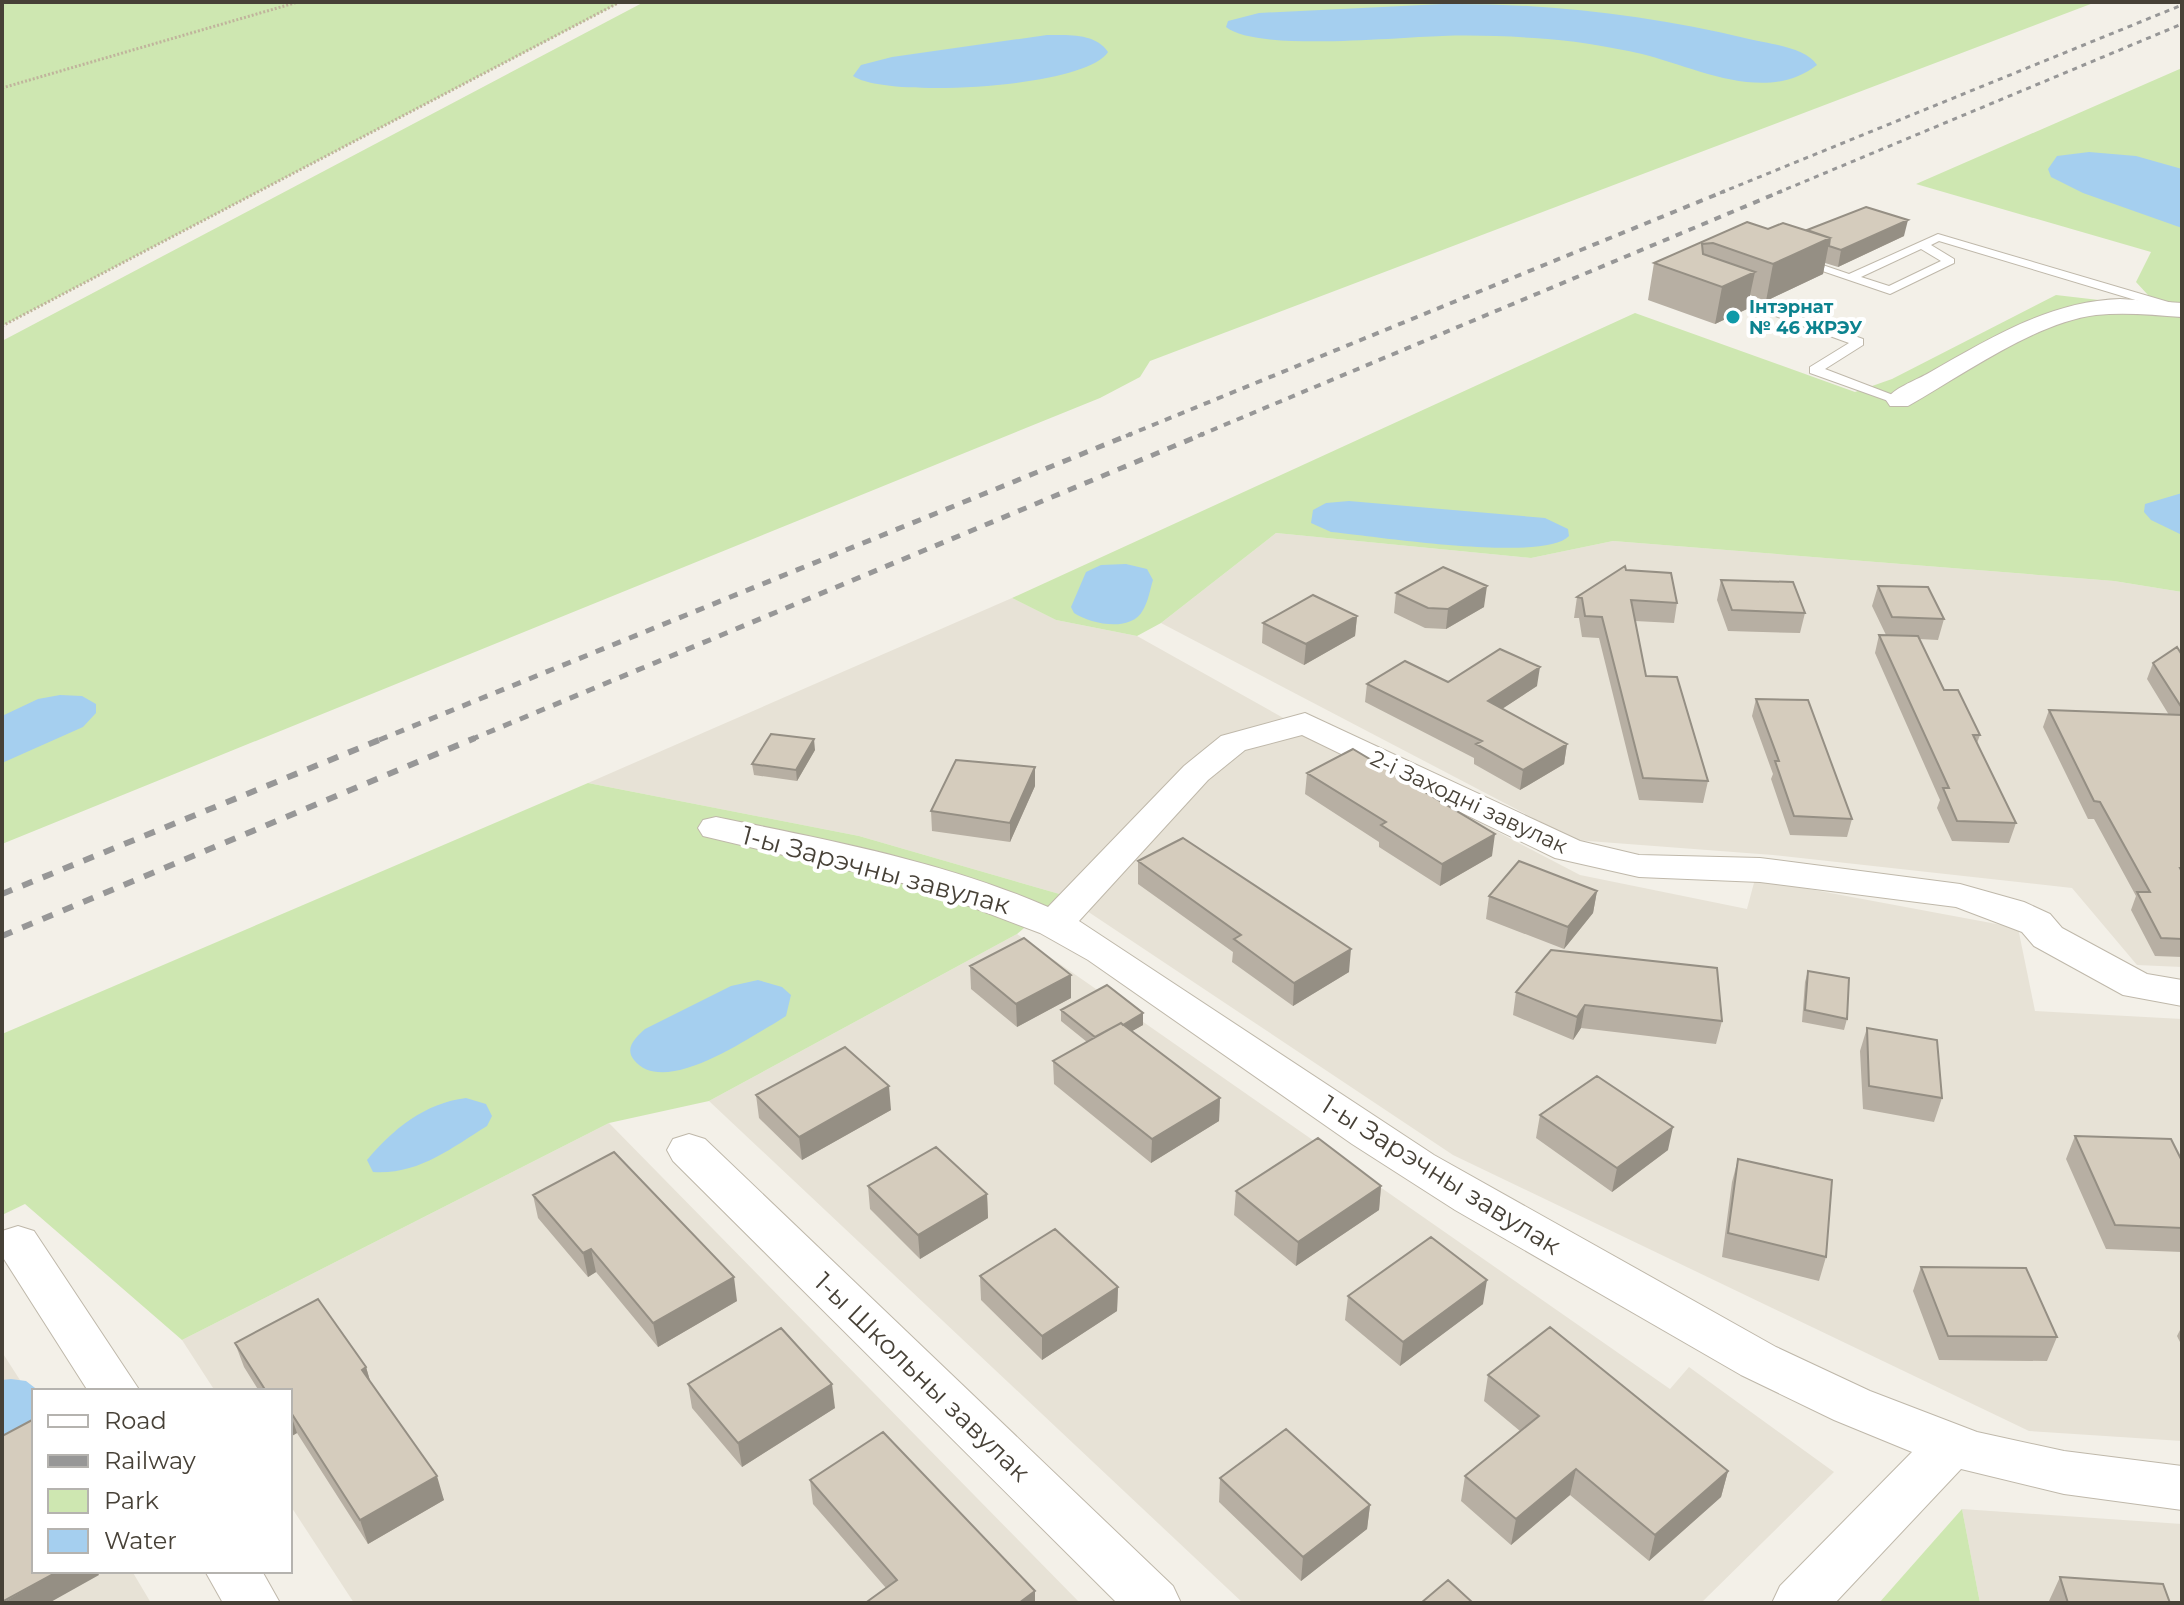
<svg xmlns="http://www.w3.org/2000/svg" width="2184" height="1605" font-family="Montserrat,sans-serif">
  <style>
    .residential { fill: #e7e2d6 }
    .green { fill: #cee7b1 }
    .water { fill: #a5cfef }
    .lines { fill: none; stroke-linecap: round; stroke-linejoin: round }
    .service-casing { stroke: #bfb8aa; stroke-width: 2 }
    .minor-casing { stroke: #bfb8aa; stroke-width: 2 }
    .path { stroke: #c0b49c; stroke-width: 3; stroke-dasharray: 2 2; stroke-linecap: butt }
    .service { fill: #fff; fill-rule: evenodd }
    .minor { fill: #fff; fill-rule: evenodd }
    .rail-far3 { stroke: #979797; stroke-width: 3; stroke-dasharray: 5 5; stroke-linecap: butt }
    .rail-far2 { stroke: #979797; stroke-width: 4; stroke-dasharray: 7 7; stroke-linecap: butt }
    .rail-far1 { stroke: #979797; stroke-width: 5; stroke-dasharray: 9 9; stroke-linecap: butt }
    .rail { stroke: #979797; stroke-width: 6; stroke-dasharray: 11 11; stroke-linecap: butt }
    .wall { fill: #b7afa3 }
    .shaded-wall { fill: #958f84 }
    .building { fill: #d5ccbd; stroke: #958f84; stroke-width: 2 }
    .culture-dot { fill: #0f9aa8; stroke: #fff; stroke-width: 3 }
    .labels { text-anchor: middle; dominant-baseline: central; stroke-width: 8; stroke-linejoin: round; paint-order: stroke }
    .far-culture-label { font-size: 18px; font-weight: bold; fill: #0d838f; stroke: #fff; text-anchor: start }
    .street-label { font-size: 22px; fill: #474137; stroke: #fff }
    .near-street-label { font-size: 26px; fill: #474137; stroke: #fff }
  </style>
  <rect width="100%" height="100%" fill="#f3f0e8"/>
  <path class="residential" d="M1276,533L1531,558L1613,541L2114,581L2182,592V967L2137,965L2072,888L1773,855L1575,840L1161,623Z
    M1012,598L1056,620L1137,636L1348,754L1580,875L1747,909L1755,879L2018,928L2035,1011L2182,1019V1441L2029,1431L1453,1155L1063,895L859,836L588,783Z
    M1017,934L1670,1389L1689,1367L1834,1472L1701,1603H1243L709,1101Z
    M609,1123L1080,1603H354L290,1505V1391H215L182,1340Z
    M2,1352L34,1402V1571H132L151,1603H2Z
    M1962,1509L2182,1524V1603H1980Z"/>
  <path class="green" d="M2,2H621L2,326Z
    M644,2H2096L1150,361L1140,377L1100,398L2,844V341Z
    M2182,68V592L2114,581L1613,541L1531,558L1276,533L1161,623L1137,636L1056,620L1012,598L1635,313L1855,392L1892,379L2056,295L2133,304L2148,295L2136,282L2151,252L1916,184Z
    M588,783L859,836L1063,895L1017,934L709,1101L609,1123L182,1340L25,1204L2,1215V1034Z
    M1962,1509L1980,1603H1879Z"/>
  <path class="water" d="M1443,4C1547,3 1648,15 1749,39C1769,44 1805,47 1817,65C1766,105 1695,67 1642,54C1606,46 1570,40 1534,38C1503,36 1473,35 1442,36C1398,37 1257,52 1226,27L1228,21L1259,13Z
    M1047,35C1068,35 1096,33 1108,52C1086,88 886,99 853,76L861,65L892,57Z
    M2089,152L2136,156L2182,169V228L2083,193L2051,177L2048,169L2057,156Z
    M2182,493V535L2151,520L2144,512L2145,504Z
    M1349,501L1545,518L1568,529L1569,536C1543,563 1374,536 1331,532L1311,523L1313,510L1326,503Z
    M1126,564L1147,569L1153,580C1150,590 1148,602 1143,610C1131,633 1091,624 1074,613L1071,607L1086,572L1101,565Z
    M60,695L82,696L96,704V713L83,727L2,763V716L38,699Z
    M758,980L782,987L791,995L786,1016L775,1023C745,1040 663,1097 634,1060C624,1048 636,1037 645,1029L731,986Z
    M466,1098L486,1104L492,1116L487,1126C450,1149 418,1175 373,1172L367,1160C393,1129 425,1103 466,1098Z
    M11,1379L26,1381L39,1391H34V1432L2,1450V1380Z"/>
  <g class="lines">
    <defs>
      <path id="service" d="M1938,234L2182,306V314L1939,241L1931,245L1954,259V263L1890,294L1796,262L1802,258L1849,274ZM1921,249L1941,261L1889,286L1861,277Z
        M1727,290L1863,339V345L1825,369L1906,400L1899,404L1894,403L1810,373V367L1849,343L1723,297V291Z"/>
      <path id="minor" d="M2120,299L2182,303V317C2154,315 2125,312 2096,315C2034,323 1963,375 1908,406H1890L1886,400C1894,388 1914,381 1927,374C1987,340 2049,301 2120,299Z
        M1305,713L1580,841L1639,855L1760,858L1960,884L2024,902L2050,914L2062,928L2147,974L2182,980V1006L2123,995L2034,946L2022,932L1956,907L1760,882L1639,877L1555,858L1302,735L1245,750L1208,780L1079,921L1434,1155L1776,1347L1870,1391L1977,1432L2064,1451L2182,1466V1510L2064,1494L1961,1469L1835,1603H1772L1780,1586L1912,1452L1834,1420L1741,1375L1455,1210L1352,1144L1088,960L1040,933L919,887L703,836L698,828L703,820L716,817C828,840 943,861 1048,907L1184,766L1221,736Z
        M689,1134L705,1139L1173,1586L1181,1603H1117L673,1161L667,1150L673,1139Z
        M18,1226L34,1231L140,1391H88L2,1256V1231Z
        M205,1571H262L280,1603H223Z"/>
    </defs>
    <use href="#service" class="service-casing"/>
    <use href="#minor" class="minor-casing"/>
    <path class="path" d="M2,88L298,2
      M2,326L620,2"/>
    <use href="#service" class="service"/>
    <use href="#minor" class="minor"/>
    <path class="rail-far3" d="M1720,193L2182,5
      M1777,193L2182,24"/>
    <path class="rail-far2" d="M1126,436L1725,191
      M1198,436L1782,191"/>
    <path class="rail-far1" d="M379,740L1131,434
      M470,740L1203,434"/>
    <path class="rail" d="M2,894L384,738
      M2,936L475,738"/>
  </g>
  <path class="wall" d="M1747,222L1768,229L1904,236L1838,267L1825,263L1823,274L1766,301L1750,295L1747,309L1715,324L1648,300L1654,263Z
    M1626,570L1677,603L1674,623L1635,621L1646,676L1708,781L1703,803L1639,800L1599,638L1582,637L1579,618H1574L1577,597Z
    M1721,580L1805,613L1800,633L1728,631L1717,600Z
    M1878,586L1944,619L1938,640L1919,639L1944,690L1980,735L1977,743L2016,823L2009,843L1952,841L1937,808L1940,800L1875,653L1879,635H1886L1872,606Z
    M1396,593L1484,607L1446,629L1425,628L1394,613Z
    M1357,616L1355,636L1304,665L1262,643L1263,623Z
    M2182,655V957L2155,956L2131,910L2136,896L2094,819H2088L2043,727L2049,710L2169,715L2147,679L2153,663Z
    M1448,682L1537,686L1502,709L1567,744L1564,764L1520,790L1474,764V758L1365,702L1367,684Z
    M1756,699L1852,819L1847,837L1790,835L1771,779L1773,774L1752,716Z
    M815,750L797,781L754,775L752,764Z
    M1307,773L1492,856L1440,886L1379,847V842L1305,794Z
    M1035,786L1010,842L932,831L931,811Z
    M1138,861L1349,972L1293,1006L1232,962L1233,952L1138,884Z
    M1597,891L1593,913L1564,949L1486,919L1489,896Z
    M970,966L1071,975V998L1017,1027L971,989Z
    M1808,971L1847,1019L1844,1030L1802,1022L1805,982Z
    M1516,992L1722,1021L1716,1044L1581,1028L1573,1040L1513,1015Z
    M1061,1010L1143,1025L1132,1031L1220,1098L1219,1121L1151,1163L1054,1084L1053,1061L1087,1042L1061,1021Z
    M1867,1028L1942,1098L1934,1122L1863,1109L1860,1051Z
    M756,1095L891,1110L802,1160L759,1118Z
    M1540,1115L1668,1150L1612,1192L1536,1138Z
    M2075,1136L2182,1161V1252L2106,1249L2066,1159Z
    M1738,1159L1826,1257L1819,1281L1722,1257L1732,1182Z
    M868,1186L987,1194L988,1218L920,1259L870,1209Z
    M1381,1186L1379,1210L1296,1266L1234,1215L1236,1191Z
    M533,1195L737,1301L658,1347L596,1272L588,1277L538,1218Z
    M1921,1267L2057,1337L2047,1361L1939,1360L1913,1291Z
    M980,1276L1118,1287L1117,1311L1042,1360L981,1300Z
    M1348,1296L1483,1304L1400,1366L1345,1320Z
    M2182,1326V1346L2177,1336Z
    M235,1343L366,1367L370,1381L444,1500L368,1544L297,1433L290,1437V1391H259L244,1367Z
    M1488,1375L1728,1471L1721,1497L1649,1561L1570,1495L1511,1545L1461,1501L1465,1476L1520,1431L1484,1401Z
    M688,1384L835,1408L742,1467L692,1408Z
    M1220,1478L1370,1505L1367,1529L1301,1581L1219,1502Z
    M810,1480L1035,1603H868V1601L886,1588L813,1504Z
    M2060,1577L2170,1603H2049V1601Z"/>
  <path class="shaded-wall" d="M1908,220L1904,236L1838,267L1841,250Z
    M1830,238L1823,274L1766,301L1773,264Z
    M1755,272L1747,309L1715,324L1722,287Z
    M1487,586L1484,607L1446,629L1448,609Z
    M1357,616L1355,636L1304,665L1306,644Z
    M1540,667L1537,686L1485,720L1488,701Z
    M814,739L815,750L797,781L796,770Z
    M1567,744L1564,764L1520,790L1523,770Z
    M1035,767V786L1010,842V823Z
    M1495,834L1492,856L1440,886L1442,864Z
    M1597,891L1593,913L1564,949L1568,927Z
    M1351,949L1349,972L1293,1006L1294,983Z
    M1071,975V998L1017,1027L1016,1004Z
    M1585,1005L1581,1028L1573,1040L1577,1017Z
    M1143,1013V1025L1097,1051V1039Z
    M889,1086L891,1110L802,1160L799,1137Z
    M1220,1098L1219,1121L1151,1163L1152,1139Z
    M1673,1127L1668,1150L1612,1192L1617,1168Z
    M1381,1186L1379,1210L1296,1266L1298,1242Z
    M987,1194L988,1218L920,1259L918,1235Z
    M591,1249L596,1272L588,1277L583,1253Z
    M734,1277L737,1301L658,1347L653,1323Z
    M1487,1280L1483,1304L1400,1366L1403,1342Z
    M1118,1287L1117,1311L1042,1360V1336Z
    M366,1367L373,1391L362,1370Z
    M832,1384L835,1408L742,1467L738,1443Z
    M290,1412L297,1433L290,1437Z
    M1576,1469L1570,1495L1511,1545L1516,1519Z
    M1728,1471L1721,1497L1649,1561L1655,1535Z
    M437,1476L444,1500L368,1544L360,1520Z
    M1370,1505L1367,1529L1301,1581L1303,1557Z
    M59,1571H97L99,1575L49,1603H2Z
    M1035,1591V1603H1019Z"/>
  <path class="building" d="M1866,207L1908,220L1841,250L1829,246L1830,238L1807,230Z
    M1747,222L1768,229L1783,223L1830,238L1773,264L1713,243L1702,244L1703,254L1755,272L1722,287L1654,263Z
    M1625,566L1626,570L1671,573L1677,603L1631,600L1646,676L1677,677L1708,781L1643,778L1602,617L1585,616L1582,598L1577,597Z
    M1443,567L1487,586L1448,609L1428,608L1396,593Z
    M1721,580L1793,582L1805,613L1732,610Z
    M1878,586L1928,587L1944,619L1892,617Z
    M1313,595L1357,616L1306,644L1263,623Z
    M1879,635L1918,636L1944,690H1958L1980,735H1973L2016,823L1957,821L1943,788H1949Z
    M2177,647L2182,655V708L2153,663Z
    M1500,649L1540,667L1488,701L1567,744L1523,770L1476,744L1482,741L1367,684L1405,661L1448,682Z
    M1756,699L1808,700L1852,819L1794,816L1775,761H1779Z
    M2049,710L2182,715V868H2180L2182,872V939L2161,938L2137,892H2150L2100,802L2094,801Z
    M771,734L814,739L796,770L752,764Z
    M1353,749L1495,834L1442,864L1381,825L1386,822L1307,773Z
    M956,760L1035,767L1010,823L931,811Z
    M1183,838L1351,949L1294,983L1234,939L1241,935L1138,861Z
    M1519,861L1597,891L1568,927L1489,896Z
    M1024,938L1071,975L1016,1004L970,966Z
    M1551,950L1717,968L1722,1021L1585,1005L1577,1017L1516,992Z
    M1808,971L1849,978L1847,1019L1805,1010Z
    M1107,985L1143,1013L1123,1025L1121,1023L1095,1037L1061,1010Z
    M1121,1023L1220,1098L1152,1139L1053,1061Z
    M1867,1028L1937,1040L1942,1098L1869,1086Z
    M845,1047L889,1086L799,1137L756,1095Z
    M1597,1076L1673,1127L1617,1168L1540,1115Z
    M2075,1136L2171,1139L2182,1161V1228L2115,1225Z
    M1318,1138L1381,1186L1298,1242L1236,1191Z
    M936,1147L987,1194L918,1235L868,1186Z
    M614,1152L734,1277L653,1323L591,1249L583,1253L533,1195Z
    M1738,1159L1832,1180L1826,1257L1728,1233Z
    M1055,1229L1118,1287L1042,1336L980,1276Z
    M1431,1237L1487,1280L1403,1342L1348,1296Z
    M1921,1267L2026,1268L2057,1337L1948,1336Z
    M318,1299L366,1367L362,1370L437,1476L360,1520L290,1411V1391H266L235,1343Z
    M1550,1327L1728,1471L1655,1535L1576,1469L1516,1519L1465,1476L1539,1416L1488,1375Z
    M781,1328L832,1384L738,1443L688,1384Z
    M34,1419V1571H59L2,1602V1436Z
    M1286,1429L1370,1505L1303,1557L1220,1478Z
    M883,1432L1035,1591L1019,1603H870L868,1601L897,1580L810,1480Z
    M2060,1577L2163,1584L2170,1603H2068Z
    M1448,1580L1473,1603H1421Z"/>
  <circle class="culture-dot" cx="1733" cy="317" r="8"/>
  <g class="labels">
    <g class="far-culture-label">
      <text x="1749" y="307">Інтэрнат<tspan x="1749" dy="21">№ 46 ЖРЭУ</tspan></text>
    </g>
    <g class="street-label">
      <text transform="translate(1469 802) rotate(25)">2-і Заходні завулак</text>
    </g>
    <g class="near-street-label">
      <text transform="translate(876 870) rotate(15)">1-ы Зарэчны завулак</text>
      <text transform="translate(1441 1175) rotate(32)">1-ы Зарэчны завулак</text>
      <text transform="translate(922 1377) rotate(44)">1-ы Школьны завулак</text>
    </g>
  </g>
  <rect width="2184" height="1605" fill="none" stroke="#474137" stroke-width="8"/>
  <rect x="32" y="1389" width="260" height="184" fill="#ffffff" stroke="#b5b3af" stroke-width="2"/>
  <rect x="48" y="1415" width="40" height="12" fill="#ffffff" stroke="#b5b3af" stroke-width="2"/>
  <text x="104" y="1429" font-size="24" fill="#474137">Road</text>
  <rect x="48" y="1455" width="40" height="12" fill="#979797" stroke="#b5b3af" stroke-width="2"/>
  <text x="104" y="1469" font-size="24" fill="#474137">Railway</text>
  <rect x="48" y="1489" width="40" height="24" fill="#cee7b1" stroke="#b5b3af" stroke-width="2"/>
  <text x="104" y="1509" font-size="24" fill="#474137">Park</text>
  <rect x="48" y="1529" width="40" height="24" fill="#a5cfef" stroke="#b5b3af" stroke-width="2"/>
  <text x="104" y="1549" font-size="24" fill="#474137">Water</text>
</svg>
